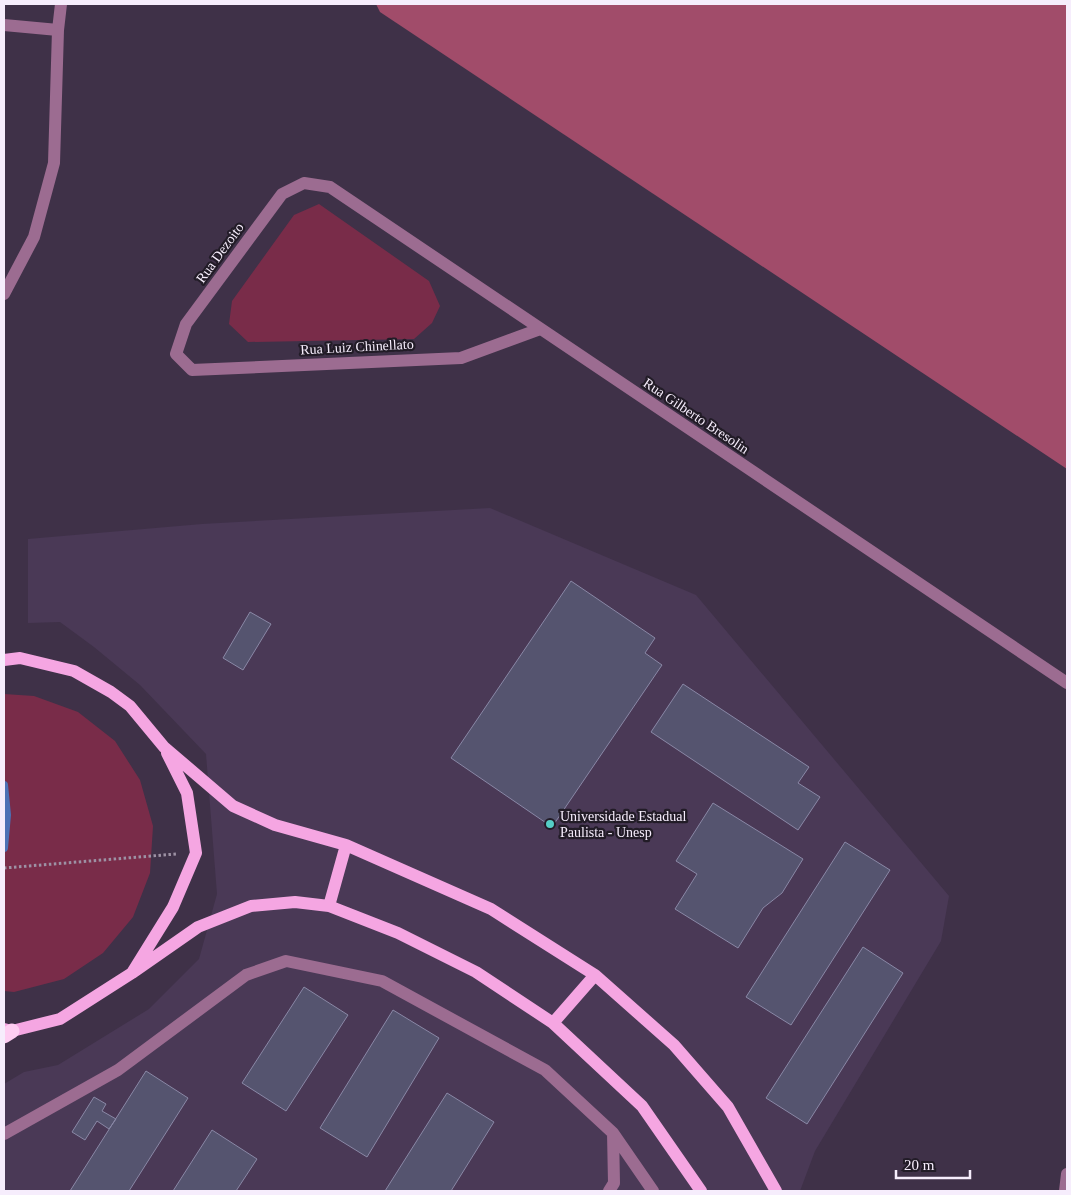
<svg xmlns="http://www.w3.org/2000/svg" width="1071" height="1195" font-family="Georgia,serif">
  <style>
    .built { fill: #4a3956 }
    .green { fill: #792c49 }
    .forest { fill: #a14c6a }
    .lines { fill: none; stroke-linecap: round; stroke-linejoin: round }
    .stream { stroke: #4c70b5; stroke-width: 8 }
    .building { fill: #55546f; stroke: #8a88a6 }
    .path { stroke: #9d91a4; stroke-width: 3; stroke-dasharray: 2.5 2.5; stroke-linecap: butt }
    .minor { stroke: #9c6c91; stroke-width: 12 }
    .major { stroke: #f5a6e2; stroke-width: 12 }
    .highway { stroke: #fecef2; stroke-width: 15 }
    .poi-dot { fill: #55cec6; stroke: #221c27; stroke-width: 2 }
    .labels { text-anchor: middle; dominant-baseline: central; stroke-width: 4.5; stroke-linejoin: round; paint-order: stroke }
    .street-label { font-size: 14px; fill: #f6edfc; stroke: #221c27 }
    .poi-label { font-size: 14px; fill: #f6edfc; stroke: #221c27; text-anchor: start }
  </style>
  <rect width="100%" height="100%" fill="#3f3148"/>
  <path class="built" d="M490,508L696,595L949,896L941,941L815,1151L800,1191H4V1084L24,1072L58,1065L149,1009L199,959L217,894L206,754L140,685L94,647L60,622L28,623V539L202,524Z"/>
  <path class="green" d="M319,204L429,281L440,306L432,323L414,339L248,342L229,324L232,301L294,215Z
    M4,694L34,696L78,712L115,741L140,780L153,826L150,873L133,917L103,953L64,979L14,992L4,991Z"/>
  <path class="forest" d="M376,4H1067V469L380,12Z"/>
  <g class="lines">
    <path class="stream" d="M4,785L7,815L4,848"/>
  </g>
  <path class="building" d="M571,581L655,638L645,653L662,665L552,827L451,758Z
    M250,612L271,624L243,670L223,658Z
    M683,684L809,767L798,783L820,797L798,830L651,732Z
    M713,803L803,859L782,893L763,908L738,948L675,909L697,874L676,861Z
    M845,842L890,870L791,1025L746,997Z
    M863,947L903,973L807,1124L766,1098Z
    M304,987L348,1015L286,1111L242,1083Z
    M393,1010L439,1038L367,1157L320,1128Z
    M146,1071L188,1098L129,1191H70Z
    M447,1093L494,1122L451,1191H385Z
    M94,1097L106,1104L102,1111L116,1119L109,1129L97,1121L85,1140L72,1132Z
    M212,1130L257,1159L236,1191H173Z"/>
  <g class="lines">
    <path class="path" d="M4,868L176,854"/>
    <path class="minor" d="M4,25L58,30
      M4,294L34,237L54,163L58,30L61,4
      M540,329L461,358L192,370L176,354L186,324L282,194L304,183L330,187L1067,683
      M4,1134L118,1070L246,975L286,961L382,981L545,1070L613,1133L653,1191
      M609,1191L614,1183L613,1133
      M1065,1191L1067,1174"/>
    <path class="major" d="M4,660L20,658L74,671L111,692L130,706L164,747L233,806L275,825L346,845L491,909L595,975L674,1045L728,1107L776,1191
      M329,906L346,845
      M132,973L198,927L251,906L295,902L329,906L398,933L476,972L553,1023L642,1106L701,1191
      M553,1023L595,975
      M4,1029L12,1031L60,1019L132,973L173,907L196,853L187,793L167,753"/>
    <path class="highway" d="M4,1036L12,1031"/>
  </g>
  <circle class="poi-dot" cx="550" cy="824" r="5"/>
  <g class="labels">
    <g class="street-label">
      <text transform="translate(220 253) rotate(-54)">Rua Dezoito</text>
      <text transform="translate(357 347) rotate(-3)">Rua Luiz Chinellato</text>
      <text transform="translate(696 416) rotate(34)">Rua Gilberto Bresolin</text>
    </g>
    <g class="poi-label">
      <text x="560" y="816">Universidade Estadual<tspan x="560" dy="16">Paulista - Unesp</tspan></text>
    </g>
  </g>
  <rect width="1071" height="1195" fill="none" stroke="#f6edfc" stroke-width="10"/>
  <path d="M896 1170v8h74v-8" fill="none" stroke="#f6edfc" stroke-width="2.5"/>
  <text x="904" y="1170" font-size="15" fill="#f6edfc" stroke="#221c27" stroke-width="4" paint-order="stroke">20 m</text>
</svg>
